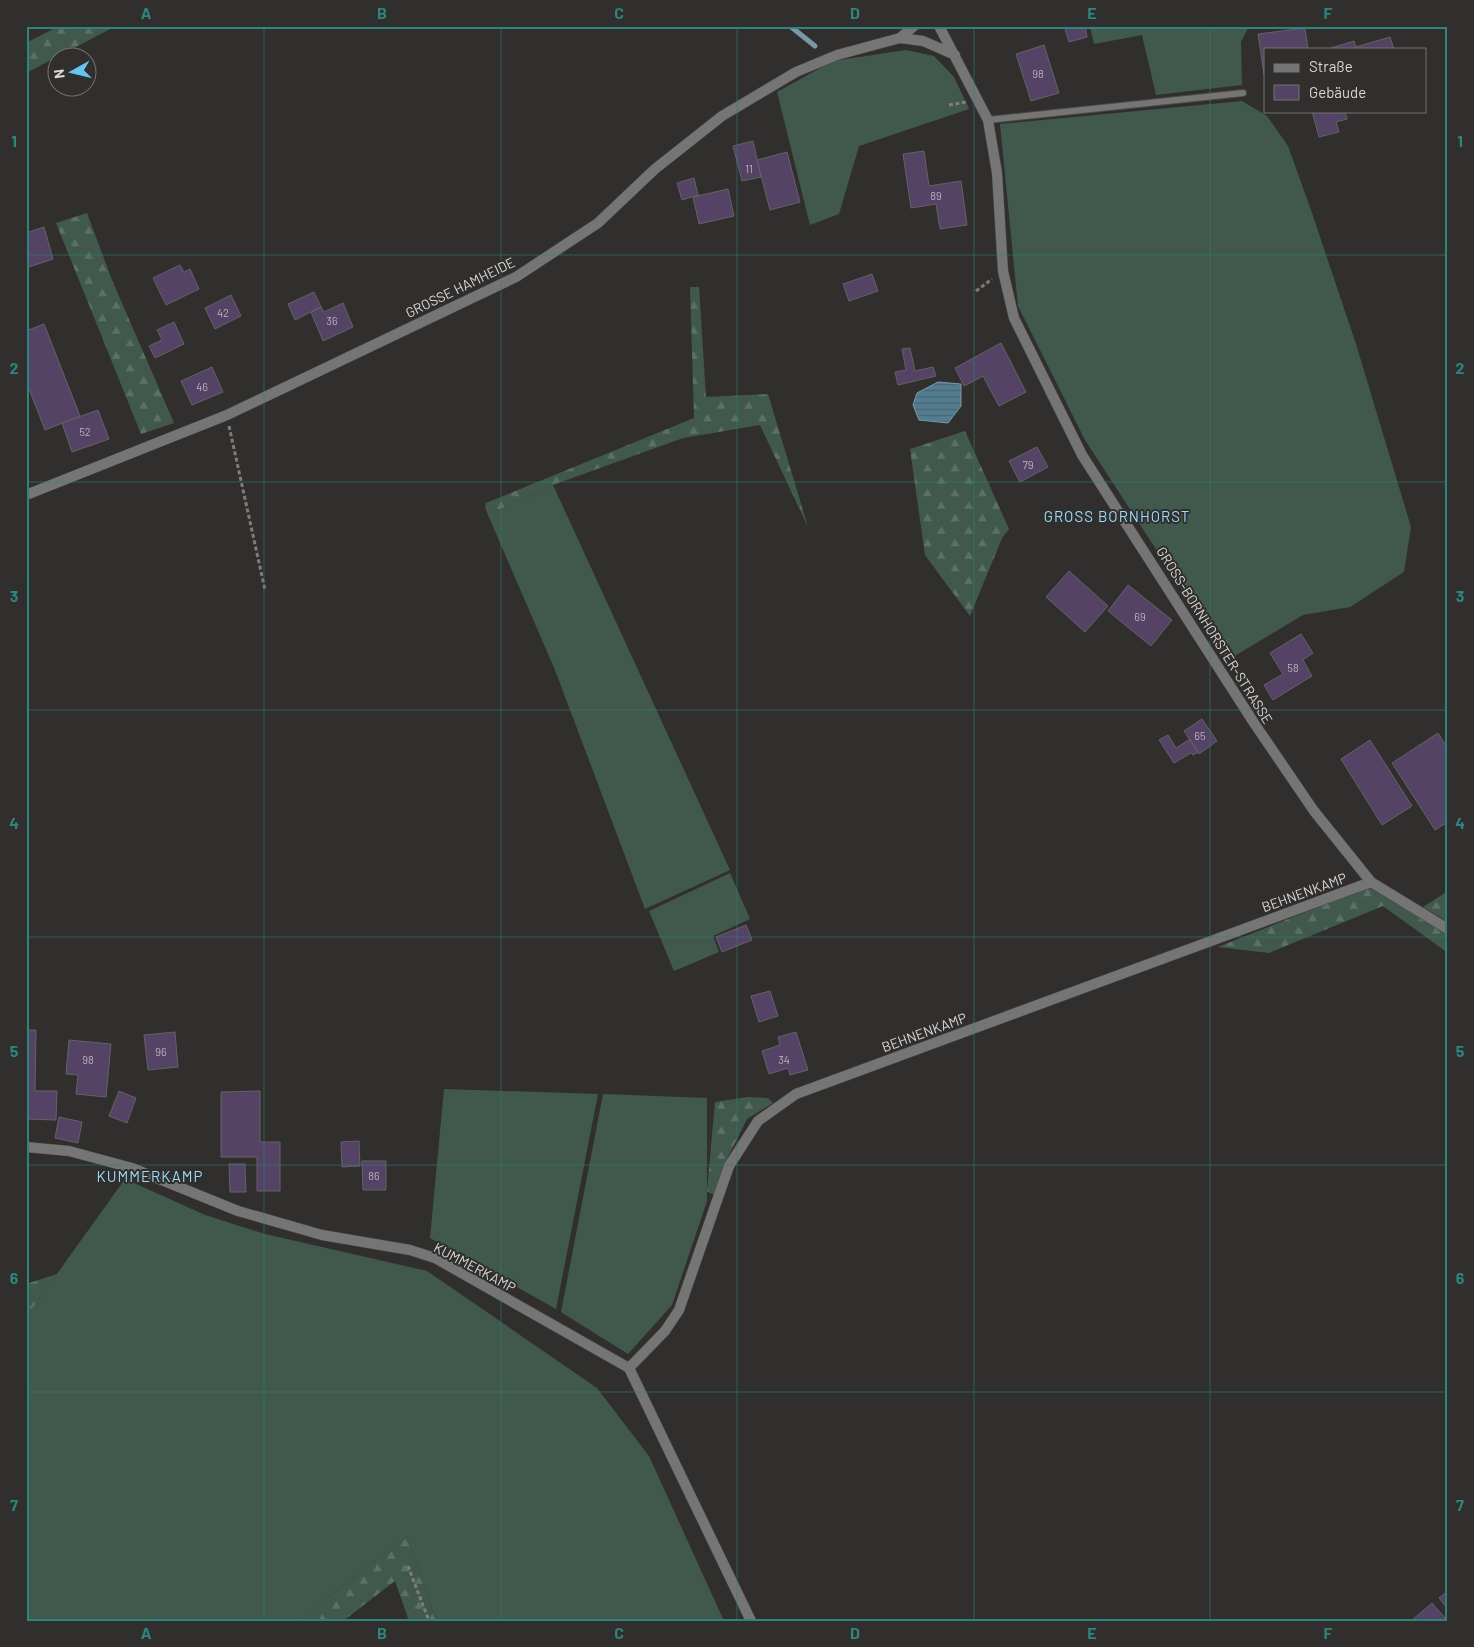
<svg xmlns="http://www.w3.org/2000/svg" width="1474" height="1647" font-family="Barlow,sans-serif">
  <style>
    .grass { fill: #41594d }
    .forest { fill: url(#forest-firs) }
    .water { fill: url(#water-rules); stroke: #7a98a6 }
    .lines { fill: none; stroke-linecap: round; stroke-linejoin: round }
    .stream { stroke: #7a98a6; stroke-width: 5 }
    .building { fill: #544364; stroke: #646265 }
    .service-casing { stroke: #4c4a48; stroke-width: 8 }
    .minor-casing { stroke: #4c4a48; stroke-width: 11 }
    .path { stroke: #7e7d7b; stroke-width: 3; stroke-dasharray: 4 2.5; stroke-linecap: butt }
    .service { stroke: #747574; stroke-width: 6 }
    .minor { stroke: #747574; stroke-width: 10 }
    .grid { fill: none; stroke: #2d857e; stroke-width: 1; stroke-opacity: 0.55 }
    .labels { text-anchor: middle; dominant-baseline: central; stroke-width: 4; stroke-linejoin: round; paint-order: stroke }
    .number-label { font-size: 11px; fill: #b8b3ba }
    .street-label { font-size: 14px; fill: #d9d8d6; stroke: #312f2d }
    .neighbourhood-label { font-size: 15px; letter-spacing: 1px; fill: #9adcfc; stroke: #312f2d }
    .neatline { fill: none; stroke: #2d857e; stroke-width: 2 }
    .grid-label { font-size: 16px; text-anchor: middle; font-weight: bold; fill: #2d857e }
  </style>
  <defs>
    <pattern id="forest-firs" width="22" height="20" patternUnits="userSpaceOnUse" patternTransform="scale(1.25)"><rect width="22" height="20" fill="#41594d"/><path d="M5 1l3.5 6h-7zM16 11l3.5 6h-7z" fill="#5c7066"/></pattern>
    <pattern id="water-rules" width="6" height="5" patternUnits="userSpaceOnUse" patternTransform="scale(1.25)"><rect width="6" height="5" fill="#527d91"/><path d="M0 2.5h6" fill="none" stroke="#4b6571"/></pattern>
  </defs>
  <rect width="100%" height="100%" fill="#312f2d"/>
  <path class="grass" d="M1090,26H1249L1241,42L1242,85L1156,95L1142,35L1094,44Z
    M906,50L934,56L954,77L969,109L859,146L839,214L810,225L777,92L833,61Z
    M1242,101L1267,116L1288,146L1311,210L1356,344L1411,527L1404,572L1350,607L1303,615L1228,660L1085,440L1018,306L1000,124Z
    M553,485L730,870L645,909L555,670L488,515Z
    M730,873L750,919L713,936L719,952L674,971L649,911Z
    M444,1089L598,1094L556,1309L430,1238Z
    M603,1094L707,1098V1201L672,1305L628,1354L561,1312Z
    M125,1179L205,1215L265,1234L427,1271L597,1388L649,1456L724,1621H436L407,1536L298,1621H26V1317Z"/>
  <path class="forest" d="M59,26H116L26,73V43Z
    M87,213L112,280L174,423L141,434L56,223Z
    M690,287H699L706,397L768,394L808,527L760,425L683,438L553,485L488,515L485,507L486,503L694,418Z
    M965,431L1009,529L1002,538L970,616L925,555L910,449Z
    M1369,887L1448,933V953L1383,906L1269,953L1218,947Z
    M1448,891V922L1423,907Z
    M748,1097L768,1098L773,1103L747,1119L726,1161L715,1196L707,1191L715,1102Z
    M57,1274L26,1317V1284Z
    M407,1536L436,1621H409L395,1581L343,1621H298Z"/>
  <path class="water" d="M938,382L961,384V406L948,423L919,420L913,405L917,393Z"/>
  <g class="lines">
    <path class="stream" d="M790,26L815,46"/>
  </g>
  <path class="building" d="M1064,26H1085L1087,37L1069,42Z
    M1305,28L1308,49H1265L1264,74L1258,34Z
    M1390,37L1394,49H1328L1354,41L1356,47Z
    M1044,45L1059,93L1031,101L1016,54Z
    M1312,111H1345L1347,119L1336,122L1339,132L1319,137Z
    M753,141L761,177L742,181L733,146Z
    M924,151L929,186L961,181L967,225L940,229L936,204L911,208L903,154Z
    M787,152L800,202L770,210L757,160Z
    M694,178L698,195L682,200L677,183Z
    M728,189L734,216L699,224L693,197Z
    M44,227L53,259L26,268V233Z
    M180,265L184,272L190,269L199,289L166,305L153,278Z
    M872,274L878,291L849,301L843,284Z
    M314,292L321,307L295,320L288,304Z
    M231,295L241,316L215,329L205,308Z
    M343,303L353,327L323,341L311,312L321,307L324,312Z
    M174,322L184,344L155,358L149,346L162,340L157,330Z
    M44,324L80,416L45,430L26,381V331Z
    M1001,343L1026,392L999,406L983,376L964,386L955,368Z
    M910,348L915,371L933,367L936,376L898,385L895,372L906,370L902,349Z
    M212,367L223,392L192,405L181,381Z
    M98,410L109,439L72,452L62,423Z
    M1037,447L1048,467L1020,482L1009,461Z
    M1069,571L1108,606L1085,632L1046,597Z
    M1128,585L1172,620L1151,646L1108,611Z
    M1301,634L1313,653L1303,660L1312,676L1273,700L1264,685L1283,674L1270,653Z
    M1202,719L1217,741L1199,754L1184,731Z
    M1438,733L1448,749V822L1435,830L1392,763Z
    M1168,735L1176,748L1190,739L1198,752L1193,755L1191,753L1174,763L1159,740Z
    M1370,740L1412,806L1382,825L1341,759Z
    M746,925L752,940L722,952L716,937Z
    M770,991L778,1016L759,1022L751,996Z
    M26,1030H36L35,1091H57L56,1120L26,1119Z
    M175,1032L178,1067L148,1070L144,1035Z
    M796,1032L808,1070L790,1075L788,1068L769,1074L762,1051L780,1045L778,1037Z
    M69,1040L111,1044L106,1097L76,1094L78,1075L66,1074Z
    M119,1091L136,1098L127,1123L109,1116Z
    M260,1091V1142H280V1191H257V1157H221V1092Z
    M59,1117L82,1122L78,1143L55,1138Z
    M359,1141L360,1166L342,1167L341,1142Z
    M362,1161H386V1190H363Z
    M229,1164H245L246,1192H230Z
    M1448,1591V1609L1439,1598Z
    M1432,1603L1445,1618L1442,1621H1411Z"/>
  <g class="lines">
    <defs>
      <path id="service" d="M988,120L1243,93"/>
      <path id="minor" d="M939,26L988,120L997,173L1003,271L1014,318L1082,455L1254,723L1314,811L1371,882L1448,929
        M900,38L923,41L955,55
        M26,495L227,415L516,277L598,223L655,169L722,116L796,72L837,55L900,38L914,26
        M26,1147L69,1151L132,1168L238,1211L322,1235L410,1250L435,1258L629,1368L751,1621
        M629,1368L665,1331L679,1310L729,1166L758,1121L796,1094L1371,882"/>
    </defs>
    <use href="#service" class="service-casing"/>
    <use href="#minor" class="minor-casing"/>
    <path class="path" d="M949,105L966,102
      M976,291L992,279
      M229,426L265,590
      M1219,648L1229,639
      M408,1566L429,1621"/>
    <use href="#service" class="service"/>
    <use href="#minor" class="minor"/>
  </g>
  <path class="grid" d="M264,26V1621M501,26V1621M737,26V1621M974,26V1621M1210,26V1621M26,255H1448M26,482H1448M26,710H1448M26,937H1448M26,1165H1448M26,1392H1448"/>
  <g class="labels">
    <g class="number-label">
      <text x="1038" y="73">98</text>
      <text x="749" y="168">11</text>
      <text x="936" y="195">89</text>
      <text x="223" y="312">42</text>
      <text x="332" y="320">36</text>
      <text x="202" y="386">46</text>
      <text x="85" y="431">52</text>
      <text x="1028" y="464">79</text>
      <text x="1140" y="616">69</text>
      <text x="1293" y="667">58</text>
      <text x="1200" y="735">65</text>
      <text x="161" y="1051">96</text>
      <text x="88" y="1059">98</text>
      <text x="784" y="1059">34</text>
      <text x="374" y="1175">86</text>
    </g>
    <g class="street-label">
      <text transform="translate(460 287) rotate(-26)">GROSSE HAMHEIDE</text>
      <text transform="translate(1215 635) rotate(58)">GROSS-BORNHORSTER-STRASSE</text>
      <text transform="translate(1304 892) rotate(-20)">BEHNENKAMP</text>
      <text transform="translate(924 1032) rotate(-20)">BEHNENKAMP</text>
      <text transform="translate(475 1267) rotate(28)">KUMMERKAMP</text>
    </g>
    <g class="neighbourhood-label">
      <text x="1117" y="516">GROSS BORNHORST</text>
      <text x="150" y="1176">KUMMERKAMP</text>
    </g>
  </g>
  <rect width="1474" height="1647" fill="none" stroke="#312f2d" stroke-width="55"/>
  <rect x="1264" y="48" width="162" height="65" fill="#312f2d" stroke="#747371"/>
  <rect x="1274" y="64" width="25" height="8" fill="#747574" stroke="#747371"/>
  <text x="1309" y="72" font-size="15" fill="#d9d8d6">Straße</text>
  <rect x="1274" y="85" width="25" height="15" fill="#544364" stroke="#747371"/>
  <text x="1309" y="98" font-size="15" fill="#d9d8d6">Gebäude</text>
  <g transform="translate(72 72) rotate(262)"><circle r="24" fill="#312f2d" stroke="#747371"/>
  <path d="M0-4L9 19L0 12L-9 19Z" fill="#65c5ee"/>
  <text y="-8" font-size="14" font-weight="bold" text-anchor="middle" fill="#d9d8d6">N</text>
  </g>
  <rect x="28" y="28" width="1418" height="1592" class="neatline"/>
  <g class="grid-label">
    <text x="146" y="19">A</text>
    <text x="382" y="19">B</text>
    <text x="619" y="19">C</text>
    <text x="855" y="19">D</text>
    <text x="1092" y="19">E</text>
    <text x="1328" y="19">F</text>
    <text x="14" y="147">1</text>
    <text x="1460" y="147">1</text>
    <text x="14" y="374">2</text>
    <text x="1460" y="374">2</text>
    <text x="14" y="602">3</text>
    <text x="1460" y="602">3</text>
    <text x="14" y="829">4</text>
    <text x="1460" y="829">4</text>
    <text x="14" y="1057">5</text>
    <text x="1460" y="1057">5</text>
    <text x="14" y="1284">6</text>
    <text x="1460" y="1284">6</text>
    <text x="14" y="1511">7</text>
    <text x="1460" y="1511">7</text>
    <text x="146" y="1639">A</text>
    <text x="382" y="1639">B</text>
    <text x="619" y="1639">C</text>
    <text x="855" y="1639">D</text>
    <text x="1092" y="1639">E</text>
    <text x="1328" y="1639">F</text>
  </g>
</svg>
